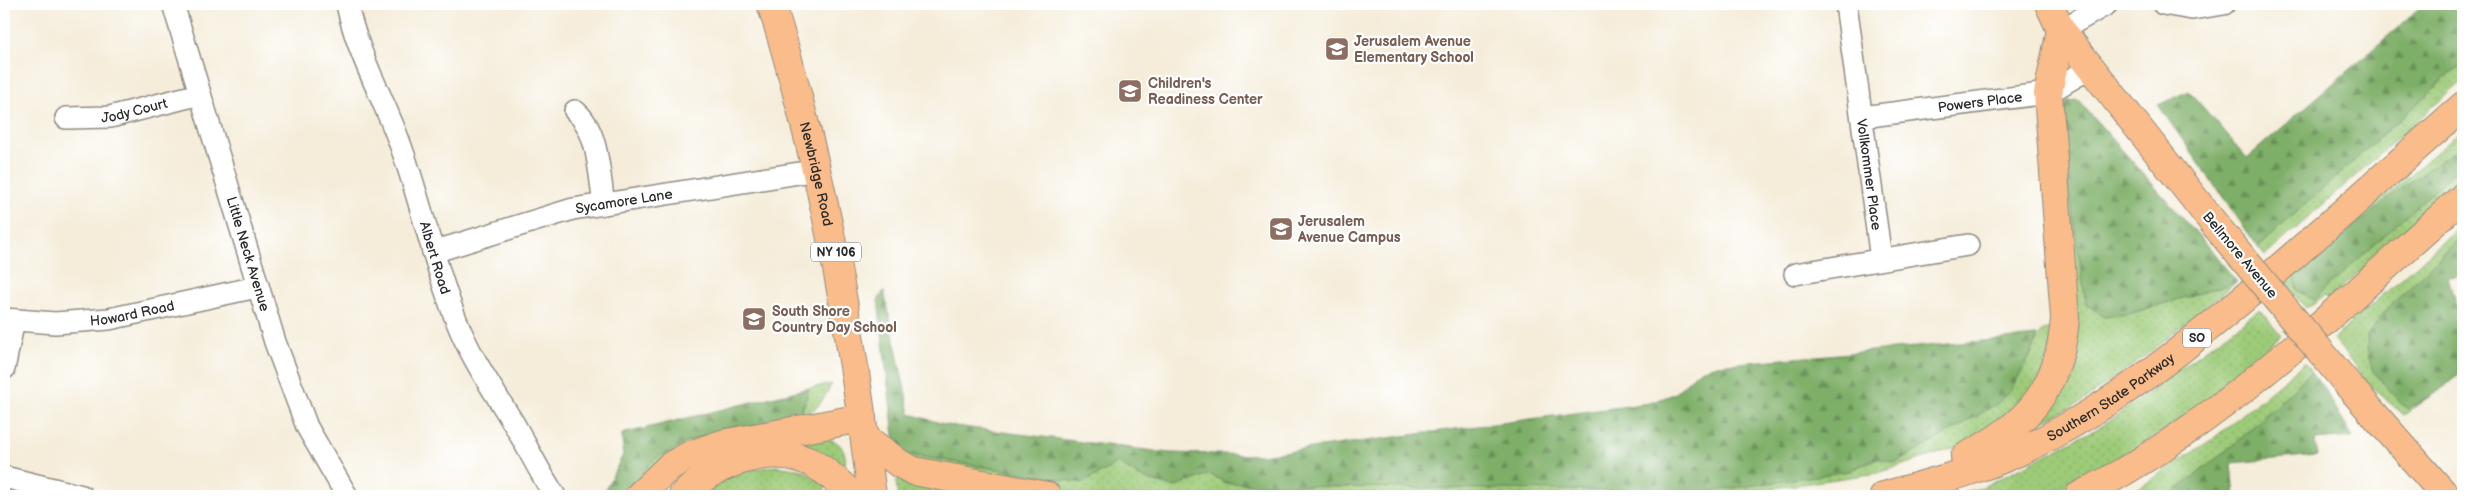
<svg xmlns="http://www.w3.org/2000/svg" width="2467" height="500" font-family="'Balsamiq Sans',sans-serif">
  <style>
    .grass { fill: url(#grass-dots); stroke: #647b52 }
    .forest { fill: url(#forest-firs); stroke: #546d4a }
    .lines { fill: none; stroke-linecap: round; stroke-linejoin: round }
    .minor-casing { stroke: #908c82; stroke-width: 24 }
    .major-casing { stroke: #908c82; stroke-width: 30 }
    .highway-casing { stroke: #908c82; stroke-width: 30 }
    .minor { stroke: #fff; stroke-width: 21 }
    .major { stroke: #f9bc8a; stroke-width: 28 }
    .highway { stroke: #f9bc8a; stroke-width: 28 }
    .major-bridge-casing { stroke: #908c82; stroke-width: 30; stroke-linecap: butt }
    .major-bridge { stroke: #f9bc8a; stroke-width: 28 }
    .labels { text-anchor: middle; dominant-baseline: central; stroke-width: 4.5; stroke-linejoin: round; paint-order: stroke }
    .shield { fill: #fff; stroke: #6b6b6b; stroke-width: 1 }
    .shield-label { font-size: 12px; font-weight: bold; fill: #2b2b2b }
    .education-label { font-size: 14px; font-weight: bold; fill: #785e54; stroke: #fff; text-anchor: start }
    .street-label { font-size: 14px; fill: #2b2b2b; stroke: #fff }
  </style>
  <defs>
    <pattern id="grass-dots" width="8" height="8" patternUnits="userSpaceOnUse" patternTransform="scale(1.25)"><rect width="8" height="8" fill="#9dcb78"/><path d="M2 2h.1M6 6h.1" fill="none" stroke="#87ae68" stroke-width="1.8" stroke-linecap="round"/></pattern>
    <pattern id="forest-firs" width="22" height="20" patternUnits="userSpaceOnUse" patternTransform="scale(1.25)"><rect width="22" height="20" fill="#7eaf68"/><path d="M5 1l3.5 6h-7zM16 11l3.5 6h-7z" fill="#678f56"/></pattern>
  </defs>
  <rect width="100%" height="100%" fill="#fff"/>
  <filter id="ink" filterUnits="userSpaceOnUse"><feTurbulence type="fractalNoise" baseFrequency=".02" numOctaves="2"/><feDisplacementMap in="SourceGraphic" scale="10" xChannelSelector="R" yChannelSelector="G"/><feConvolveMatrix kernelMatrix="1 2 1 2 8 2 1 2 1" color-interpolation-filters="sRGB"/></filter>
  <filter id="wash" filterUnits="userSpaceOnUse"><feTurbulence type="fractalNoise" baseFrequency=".0096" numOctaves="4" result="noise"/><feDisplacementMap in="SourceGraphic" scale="20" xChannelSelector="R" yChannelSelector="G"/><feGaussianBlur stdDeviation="1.12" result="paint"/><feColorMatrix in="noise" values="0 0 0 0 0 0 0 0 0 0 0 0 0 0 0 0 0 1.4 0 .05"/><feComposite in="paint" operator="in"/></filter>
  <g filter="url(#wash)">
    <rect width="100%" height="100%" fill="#f5edda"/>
    <path class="grass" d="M2463,62V80L2265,256L2258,247Z
      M2059,124L2128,314L2237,282L2145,356L2080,403L2030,428L2049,400Z
      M2463,129V180L2329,299L2324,296L2306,308L2285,284Z
      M2463,224V235L2389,307L2368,358L2377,376L2407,409L2430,396L2404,415L2373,389L2333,339Z
      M2260,309L2281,335L2205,405L2112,463L2043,496H1952L1981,488L2104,425Z
      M2054,329L2045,369L2024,408L1955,448L1878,473L1718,496L1294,493L1215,496H1095L911,464L904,454L1083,483L1118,463L1142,478L1174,487L1209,474L1226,483L1849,471L1997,404C2011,389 2021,373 2031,354C2036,345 2036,338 2044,330Z
      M2304,363L2311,372L2237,442L2177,491L2169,496H2127L2214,438Z
      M832,384L820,404L797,424L712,440L632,496H622L653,460L695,438L800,418L809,388Z
      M823,437C851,444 845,458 845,483L767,449Z
      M776,466L803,470L827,486L824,489L831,496H698L737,472Z
      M901,476L999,496H898L896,482Z"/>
    <path class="forest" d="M2425,4H2463V62L2258,247L2158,105L2189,91L2247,158Z
      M2078,100L2216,256L2237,282L2128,314L2104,317L2086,304L2059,124L2061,110L2067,101Z
      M2463,145V164L2314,299L2297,291L2295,276L2396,192Z
      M2463,235V275L2448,277L2463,328V370L2442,389L2407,409L2377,376L2368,358L2367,335L2389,307Z
      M884,291L910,414L947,425L1170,453L1261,455L1650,403L1674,394L1700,370L1717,365L2037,336L2033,350L2013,387L1997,404L1896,463L1875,458L1849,471L1708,492L1336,487L1227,483L1209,474L1174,487L1142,478L1118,463L1083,483L904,454L894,436L878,300Z
      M2311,372L2323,387L2353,437L2315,440L2317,455L2232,463L2235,496H2169L2237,442Z
      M809,388L800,418L695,438L653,460L622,496H602L623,455L622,434Z"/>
  </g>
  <g filter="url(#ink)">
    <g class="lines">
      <defs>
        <g id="minor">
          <path id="s1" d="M173,4L275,342L307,427L347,496"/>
          <path id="s2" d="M347,4C357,53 382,95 399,141C421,200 433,263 457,322C471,358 494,391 514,424C528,448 540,473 555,496"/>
          <path id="s3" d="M1846,4L1881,259"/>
          <path d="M2163,4L2192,9L2224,4"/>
          <path d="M2061,30L2107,4"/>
          <path d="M575,111C599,130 599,175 604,204"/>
          <path id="s4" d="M1862,117L2048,93L2090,68"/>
          <path id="s5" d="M66,118L110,117L200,94"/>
          <path id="s6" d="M433,252L573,209L818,170"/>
          <path d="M1795,274L1968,245"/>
          <path id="s7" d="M4,319L55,323L109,319L257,287"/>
          <path d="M4,369L14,320"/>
          <path d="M4,477L82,496"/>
        </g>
        <g id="major">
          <path id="s8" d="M771,4C783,38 792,74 801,109C835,237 856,365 872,496"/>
          <path d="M2049,4L2061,30L2216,226"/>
          <path d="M2350,387L2446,496"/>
        </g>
        <g id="highway">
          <path d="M865,438L900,464L914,471L1047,496"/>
          <path d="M1965,457C2026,426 2060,390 2065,318L2048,93L2061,30"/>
          <path d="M639,496L670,466L690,455L722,444L862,418"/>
          <path d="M683,496C710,466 765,444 805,460C824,467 838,483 854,496"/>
          <path id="s9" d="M1884,496C1933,482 1985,469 2031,446C2114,405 2185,348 2256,288C2326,229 2394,167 2463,106"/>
          <path d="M2079,496C2223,424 2344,302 2463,197"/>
        </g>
      </defs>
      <use href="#minor" class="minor-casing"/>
      <use href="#major" class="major-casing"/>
      <use href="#highway" class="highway-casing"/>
      <use href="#minor" class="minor"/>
      <use href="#major" class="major"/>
      <use href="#highway" class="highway"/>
      <defs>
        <path id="major-bridge" d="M2216,226L2350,387"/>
      </defs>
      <use href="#major-bridge" class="major-bridge-casing"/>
      <use href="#major-bridge" class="major-bridge"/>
    </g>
  </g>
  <defs>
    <symbol id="school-square" viewBox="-11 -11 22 22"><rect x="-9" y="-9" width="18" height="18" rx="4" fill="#8d6e63" stroke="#fff"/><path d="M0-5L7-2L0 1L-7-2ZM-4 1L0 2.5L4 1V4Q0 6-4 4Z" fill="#fff"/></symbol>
  </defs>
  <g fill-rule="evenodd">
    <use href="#school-square" x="1323" y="35" width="28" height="28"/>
    <use href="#school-square" x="1116" y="77" width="28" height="28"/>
    <use href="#school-square" x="1267" y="215" width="28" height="28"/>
    <use href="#school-square" x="740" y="305" width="28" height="28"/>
  </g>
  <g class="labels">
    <g class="shield">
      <rect x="811" y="242.5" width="50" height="19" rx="4"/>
      <rect x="2183" y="328.5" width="28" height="19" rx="4"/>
    </g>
    <g class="shield-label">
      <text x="836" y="252">NY 106</text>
      <text x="2197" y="338">SO</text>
    </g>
    <g class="education-label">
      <text x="1354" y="41">Jerusalem Avenue<tspan x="1354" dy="16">Elementary School</tspan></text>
      <text x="1148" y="83">Children's<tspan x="1148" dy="16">Readiness Center</tspan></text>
      <text x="1298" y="221">Jerusalem<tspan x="1298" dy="16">Avenue Campus</tspan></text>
      <text x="772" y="311">South Shore<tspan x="772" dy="16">Country Day School</tspan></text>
    </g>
    <g class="street-label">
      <text stroke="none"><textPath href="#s4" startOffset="119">Powers Place</textPath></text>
      <text stroke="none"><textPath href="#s5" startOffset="69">Jody Court</textPath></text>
      <text stroke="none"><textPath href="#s8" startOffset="176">Newbridge Road</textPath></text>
      <text stroke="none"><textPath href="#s3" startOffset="172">Vollkommer Place</textPath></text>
      <text stroke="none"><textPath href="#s6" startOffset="198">Sycamore Lane</textPath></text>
      <text stroke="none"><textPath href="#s1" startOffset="261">Little Neck Avenue</textPath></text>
      <text transform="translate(2240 255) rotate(50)">Bellmore Avenue</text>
      <text stroke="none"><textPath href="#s2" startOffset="269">Albert Road</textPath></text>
      <text stroke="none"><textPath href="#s7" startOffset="129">Howard Road</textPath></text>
      <text stroke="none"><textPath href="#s9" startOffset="249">Southern State Parkway</textPath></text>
    </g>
  </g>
  <rect width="2467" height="500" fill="none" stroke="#fff" stroke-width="20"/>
</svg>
